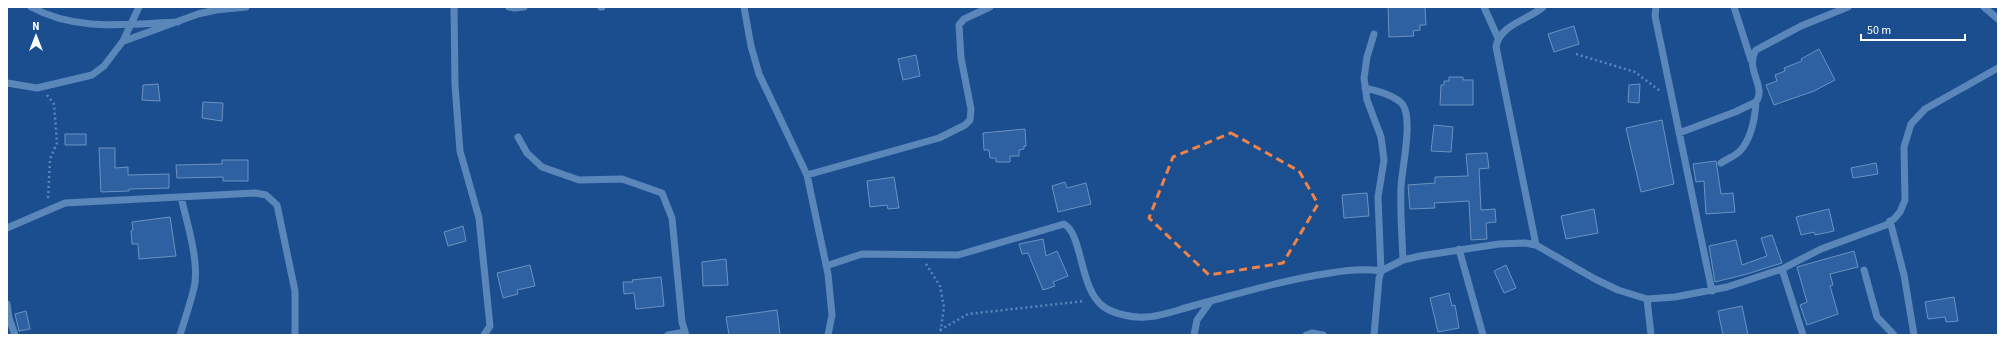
<svg xmlns="http://www.w3.org/2000/svg" width="2005" height="342" font-family="'Source Sans 3',sans-serif">
  <style>
    .building { fill: #4478b7; stroke: #cfe3fa }
    .lines { fill: none; stroke-linecap: round; stroke-linejoin: round }
    .path { stroke: #a9c9ee; stroke-width: 2.5; stroke-dasharray: 2 3; stroke-linecap: butt }
    .minor { stroke: #a9c9ee; stroke-width: 7 }
    .marked { fill: none; stroke: #ee8249; stroke-width: 3; stroke-dasharray: 8 5; stroke-linejoin: round }
  </style>
  <rect width="100%" height="100%" fill="#1b4f8f"/>
  <path class="building" d="M1388,7H1425L1426,25H1420V30L1413,31L1414,36L1389,37Z
    M1574,26L1579,44L1554,52L1548,34Z
    M1819,49L1835,80L1814,91L1774,105L1766,85L1777,81L1775,75L1785,71L1784,68L1802,61L1801,59Z
    M916,55L920,76L903,80L898,59Z
    M1449,77H1463V80H1473V105H1440L1441,85H1444V81H1449Z
    M158,84L160,101L142,100L143,85Z
    M1640,84L1639,103L1628,102L1629,85Z
    M203,102L223,103L222,121L202,118Z
    M1662,120L1674,184L1641,192L1626,128Z
    M1434,125L1453,127L1451,152L1431,151Z
    M1025,129L1026,146H1024V149L1019,150V156H1010V162H996V158H990L989,150H984L983,133Z
    M65,134H86V145H65Z
    M99,148H115V168L128,167V175L169,174V188L129,189V191L101,192Z
    M1487,153L1489,168L1479,169L1481,210L1495,209L1496,222L1486,223L1487,239L1471,240L1469,201L1434,203L1435,208L1410,209L1408,185L1435,183V177L1468,176L1466,154Z
    M222,160H248V181H223V177L177,178L176,165L222,164Z
    M1716,161L1721,194L1733,193L1735,212L1706,214L1704,181L1696,182L1693,164Z
    M1876,163L1878,174L1853,178L1851,168Z
    M894,177L899,208L888,209L887,205L870,207L867,181Z
    M1065,182L1067,188L1086,183L1091,204L1058,212L1052,186Z
    M1367,193L1369,216L1344,218L1342,195Z
    M1594,209L1598,233L1566,239L1561,216Z
    M1829,209L1834,231L1815,235L1814,232L1801,235L1796,217Z
    M170,217L176,256L139,259L138,244H132L131,231L133,230L132,222Z
    M463,226L466,241L448,246L444,232Z
    M1772,235L1782,263L1747,274L1715,282L1709,246L1736,240L1742,265L1767,256L1761,238Z
    M1043,239L1046,256L1057,251L1068,276L1053,282L1055,286L1043,290L1028,253L1022,254L1019,244Z
    M1854,251L1858,267L1830,274L1833,285L1830,286L1838,314L1807,325L1800,305L1807,302L1797,267Z
    M726,259L728,285L703,286L702,262Z
    M530,265L535,286L517,290L518,294L503,298L497,273Z
    M1506,265L1516,288L1504,293L1494,271Z
    M661,277L664,306L636,309L634,293L624,294L623,282H633L632,280Z
    M1449,293L1452,306L1455,305L1459,328L1438,332L1430,298Z
    M1954,297L1958,321L1946,322L1945,317L1928,319L1925,302Z
    M1742,306L1748,335H1723L1718,311Z
    M777,310L780,335H729L726,317Z
    M26,311L30,329L19,331L15,314Z"/>
  <g class="lines">
    <path class="path" d="M1576,54L1635,72L1660,91
      M47,95L54,104L57,143L50,159L48,200
      M926,264L940,286L944,307L940,335
      M940,330L968,314L1085,301"/>
    <path class="minor" d="M31,7C77,32 127,24 178,22
      M454,7L455,85L460,151L479,218L490,326L484,335
      M509,7L515,8L524,7
      M601,7H602
      M744,7L751,46L759,74L807,175L828,274L832,315L828,335
      M1484,7L1498,38
      M1656,7L1655,16L1712,291
      M1734,7L1751,60
      M1984,7L1998,19
      M124,41L198,14L216,10L246,7
      M7,83L37,88L92,75L104,66L123,41L139,7
      M1365,88C1376,91 1396,95 1403,105C1413,121 1402,168 1401,187C1400,211 1402,236 1403,260
      M1679,133L1735,112L1756,102C1767,86 1744,69 1756,50L1801,26L1848,7
      M518,137L527,153L542,167L579,180L622,179L662,193L672,218L682,322L686,335
      M1721,163C1727,159 1735,156 1740,151C1751,139 1755,117 1756,102
      M807,175L939,138L965,125L970,120L971,109L961,58L959,25L964,19L990,7
      M1890,221L1904,275L1914,335
      M7,228L65,203L255,193L266,195L277,205L295,291V335
      M1536,245L1496,47C1499,25 1528,20 1543,7
      M1459,249L1483,335
      M826,266L862,254L958,255L1064,224C1083,234 1079,290 1104,307C1114,314 1133,318 1145,317C1160,317 1177,310 1192,306C1238,294 1283,280 1330,273C1347,270 1364,268 1381,271L1378,197L1384,160L1381,137L1367,100L1364,78L1367,57L1374,34
      M1782,269L1803,335
      M1864,270L1877,317L1894,335
      M1647,299L1651,335
      M7,304L9,318L7,323
      M9,318L15,335
      M180,335C185,319 190,304 194,288C200,263 187,223 181,197
      M668,335L685,332
      M1194,335L1197,320L1210,302
      M1306,335L1312,333L1323,335
      M1374,335L1379,279L1381,271L1403,260L1420,256L1499,244L1525,243L1536,245L1595,279L1618,290L1647,299L1675,297L1727,287L1782,269L1821,249L1886,225L1894,219L1900,212L1905,200L1904,147L1911,124L1925,109L1998,68"/>
  </g>
  <path d="M0 0H2005V342H0ZM1231,133L1299,171L1318,204L1283,263L1209,275L1149,218L1173,157Z" fill="#1b4f8f" fill-opacity=".55" fill-rule="evenodd"/>
  <path class="marked" d="M1231,133L1299,171L1318,204L1283,263L1209,275L1149,218L1173,157Z"/>
  <rect width="2005" height="342" fill="none" stroke="#ffffff" stroke-width="16"/>
  <g transform="translate(36 36)" stroke="#1b4f8f" stroke-width="3" paint-order="stroke">
  <path d="M0-3L7 15L0 10L-7 15Z" fill="#ffffff"/>
  <text y="-6" font-size="11" font-weight="bold" text-anchor="middle" fill="#ffffff">N</text>
  </g>
  <path d="M1861 34v6h104v-6" fill="none" stroke="#ffffff" stroke-width="2"/>
  <text x="1867" y="34" font-size="12" fill="#ffffff" stroke="#1b4f8f" stroke-width="3" paint-order="stroke">50 m</text>
</svg>
